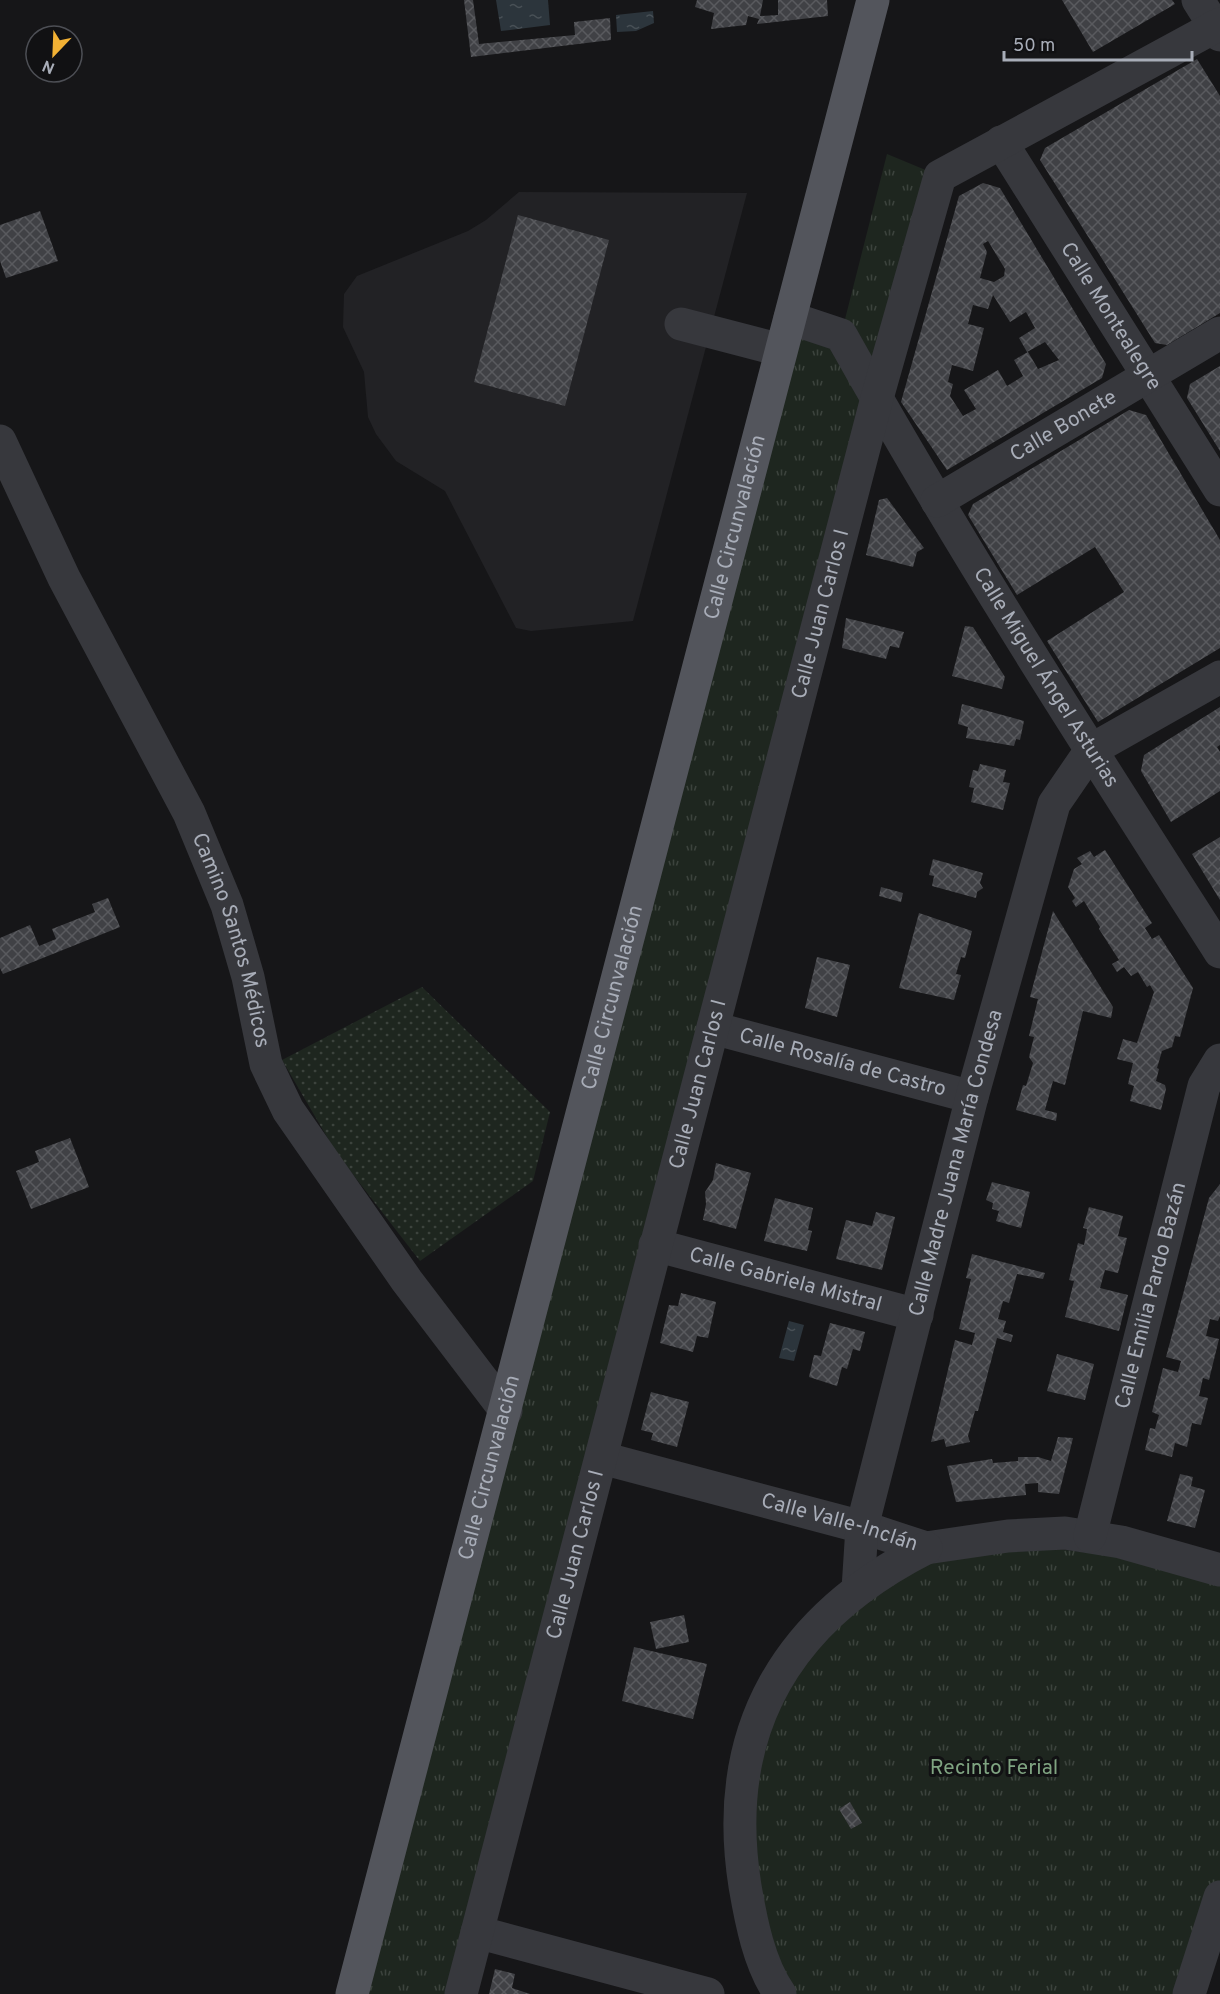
<svg xmlns="http://www.w3.org/2000/svg" width="1220" height="1994" font-family="Overpass,sans-serif">
  <style>
    .built { fill: #222225 }
    .grass { fill: url(#grass-dots) }
    .park { fill: url(#park-tufts) }
    .water { fill: url(#water-ripples) }
    .building { fill: url(#building-cross-hatch); fill-rule: evenodd }
    .lines { fill: none; stroke-linecap: round; stroke-linejoin: round }
    .minor { stroke: #37383d; stroke-width: 33 }
    .major { stroke: #53555c; stroke-width: 33 }
    .labels { text-anchor: middle; dominant-baseline: central; stroke-width: 6; stroke-linejoin: round; paint-order: stroke }
    .street-label { font-size: 21px; fill: #a8adb8; stroke: #111113 }
    .park-label { font-size: 21px; fill: #7fa381; stroke: #111113 }
  </style>
  <defs>
    <pattern id="grass-dots" width="8" height="8" patternUnits="userSpaceOnUse" patternTransform="scale(1.5)"><rect width="8" height="8" fill="#1e261f"/><path d="M2 2h.1M6 6h.1" fill="none" stroke="#3c433d" stroke-width="1.8" stroke-linecap="round"/></pattern>
    <pattern id="park-tufts" width="24" height="20" patternUnits="userSpaceOnUse" patternTransform="scale(1.5)"><rect width="24" height="20" fill="#1e261f"/><path d="M3 7l-1-3M5 7V3M7 7l1-3M15 17l-1-3M17 17v-4M19 17l1-3" fill="none" stroke="#3c433d"/></pattern>
    <pattern id="water-ripples" width="26" height="14" patternUnits="userSpaceOnUse" patternTransform="scale(1.5)"><rect width="26" height="14" fill="#2c353c"/><path d="M2 4q2-2 4 0t4 0M15 11q2-2 4 0t4 0" fill="none" stroke="#485056"/></pattern>
    <pattern id="building-cross-hatch" width="8" height="8" patternUnits="userSpaceOnUse" patternTransform="scale(1.5)"><rect width="8" height="8" fill="#404145"/><path d="M0 0l8 8M0 8l8-8" fill="none" stroke="#595a5e"/></pattern>
  </defs>
  <rect width="100%" height="100%" fill="#161618"/>
  <path class="built" d="M519,192L747,193L633,621L531,631L516,628L445,491L396,461L376,434L368,417L364,372L343,327L344,294L357,276L468,231L486,220Z"/>
  <path class="grass" d="M422,987L550,1112L533,1181L420,1261L337,1154L282,1060Z"/>
  <path class="park" d="M887,154L940,176L461,1994H352L790,318L841,335Z
    M981,1539L1220,1570V1897L1189,1994H780L776,1989L744,1767L837,1605Z"/>
  <path class="water" d="M496,0H548L550,25L501,31Z
    M653,11L654,23L636,31L617,32L616,15Z
    M789,1321L804,1325L794,1361L779,1358Z"/>
  <path class="building" d="M464,0H473L479,44L575,35L574,22L610,18L611,40L471,57Z
    M697,0H763L760,16L778,15V0H827L828,16L757,24L759,19L748,16L746,25L711,29L714,13L695,7Z
    M1062,0H1172L1175,4L1093,52Z
    M1197,59L1220,96V313L1167,345L1155,343L1040,160L1045,148Z
    M983,183L1000,188L1106,364L1102,378L947,470L901,402L959,196ZM988,241L1005,269L1004,276L994,282L980,278L987,252L983,244ZM993,295L1010,322L1026,312L1035,328L1019,338L1027,352L1045,342L1059,360L1038,369L1028,352L1014,360L1023,376L1007,386L998,370L964,390L976,409L963,416L950,396L953,384L948,382L952,365L973,371L984,328L968,324L973,305L988,309Z
    M40,211L58,261L6,278L0,261V225Z
    M518,215L609,240L565,406L474,382Z
    M1220,366V451L1187,398L1190,384Z
    M1129,410L1146,415L1220,540V648L1098,722L1047,641L1124,592L1095,547L1017,595L968,515L973,504Z
    M887,498L924,548L917,552L913,567L866,555L879,500Z
    M846,618L904,632L899,648L890,646L886,659L842,648Z
    M965,626L973,627L1005,677L1002,689L952,676Z
    M962,704L1024,721L1020,740L1016,739L1014,746L966,738L968,727L958,724Z
    M1220,707V745L1217,747L1220,752V791L1171,822L1141,771L1144,755Z
    M980,764L1006,770L1003,782L1010,783L1003,810L971,802L974,788L969,787L973,770L978,771Z
    M1220,837V900L1192,854Z
    M1105,850L1152,923L1145,928L1152,939L1159,935L1193,988L1180,1037L1175,1036L1172,1047L1162,1051L1157,1068L1159,1069L1156,1081L1165,1085L1166,1089L1161,1110L1130,1101L1134,1086L1128,1084L1133,1063L1117,1059L1123,1039L1137,1043L1154,992L1150,985L1147,987L1138,972L1131,976L1124,967L1117,972L1112,964L1119,960L1099,929L1100,927L1084,901L1076,907L1072,901L1075,898L1068,887L1074,869L1082,864L1077,858L1090,851L1094,857Z
    M933,859L983,873L980,883L983,888L977,892L976,898L932,886L934,876L929,875Z
    M881,887L903,893L901,902L879,896Z
    M108,898L120,927L3,974L0,968V938L30,925L39,946L56,939L52,929L95,912L92,904Z
    M1053,911L1113,1007L1111,1018L1083,1011L1065,1085L1053,1081L1045,1110L1057,1113L1056,1121L1016,1110L1023,1085L1026,1086L1033,1063L1029,1057L1034,1037L1029,1036L1038,999L1030,997Z
    M919,913L972,931L965,958L961,957L956,974L961,975L954,1000L899,988Z
    M817,957L850,965L837,1017L805,1008Z
    M70,1138L89,1187L31,1209L16,1171L39,1162L35,1151Z
    M716,1163L751,1173L736,1229L703,1220L706,1204L705,1192L713,1180Z
    M992,1182L1030,1192L1021,1228L996,1221L999,1211L992,1209L993,1203L986,1200Z
    M1220,1184V1316L1218,1321L1210,1319L1206,1336L1219,1339L1209,1380L1203,1378L1199,1396L1208,1398L1201,1425L1192,1423L1187,1447L1175,1443L1172,1457L1145,1450L1150,1428L1155,1429L1159,1415L1152,1412L1163,1368L1178,1372L1181,1361L1166,1357L1209,1198Z
    M775,1198L813,1208L808,1230L812,1231L807,1251L764,1241Z
    M1089,1207L1123,1216L1118,1236L1127,1238L1118,1273L1105,1270L1100,1288L1128,1295L1119,1331L1065,1317L1074,1281L1069,1280L1078,1243L1084,1245L1087,1229L1083,1228Z
    M876,1212L895,1217L882,1270L836,1259L846,1220L872,1226Z
    M972,1254L1045,1273L1043,1279L1017,1274L1009,1303L1003,1301L998,1319L1006,1321L1003,1332L1013,1335L1011,1342L997,1338L978,1411H975L968,1436L970,1442L946,1447L944,1439L931,1442L955,1340L972,1345L975,1333L959,1329L971,1279L966,1278Z
    M681,1293L716,1302L708,1338L697,1336L693,1352L660,1343L669,1305L678,1306Z
    M830,1323L865,1332L860,1351L853,1349L847,1369L842,1367L837,1386L809,1377L814,1355L821,1356Z
    M1057,1354L1094,1364L1085,1400L1047,1391Z
    M651,1392L689,1402L677,1447L651,1440L653,1433L641,1430Z
    M1058,1437L1073,1438L1059,1494L1038,1492V1483L1025,1484L1026,1495L956,1502L947,1466L992,1459L993,1463L1018,1461V1457H1038L1051,1461Z
    M1180,1474L1193,1477L1191,1486L1205,1490L1195,1528L1167,1521Z
    M684,1615L689,1642L656,1649L650,1622Z
    M634,1647L707,1664L693,1719L622,1701Z
    M850,1802L862,1823L851,1829L839,1809Z
    M495,1969L515,1974L512,1988L530,1994H489Z"/>
  <g class="lines">
    <g class="minor">
      <path d="M1198,0L1220,35"/>
      <path id="s1" d="M1001,142L1220,490"/>
      <path id="s2" d="M790,318L841,335C959,546 1090,749 1220,952"/>
      <path d="M681,324L781,350"/>
      <path id="s3" d="M0,441L64,578L189,813L227,905L248,977L266,1064L288,1110L407,1281L506,1411"/>
      <path id="s4" d="M937,501L1220,333"/>
      <path id="s5" d="M713,1028L972,1097"/>
      <path id="s6" d="M655,1245L917,1315"/>
      <path id="s7" d="M602,1458L862,1527L926,1548L1008,1536L1065,1533L1121,1542L1220,1570"/>
      <path id="s8" d="M1090,1536L1204,1086L1220,1060"/>
      <path id="s9" d="M858,1589L862,1527L972,1097L1054,804L1091,750L1220,677"/>
      <path d="M477,1932L708,1994"/>
      <path id="s10" d="M461,1994L877,398L940,176L1220,24"/>
      <path d="M780,1994C759,1964 751,1921 745,1886C720,1729 788,1618 926,1548"/>
      <path d="M1189,1994L1220,1897"/>
    </g>
    <path class="major" id="s11" d="M352,1994L873,0"/>
  </g>
  <g class="labels">
    <g class="street-label">
      <text stroke="none"><textPath href="#s1" startOffset="206">Calle Montealegre</textPath></text>
      <text stroke="none"><textPath href="#s4" startOffset="147">Calle Bonete</textPath></text>
      <text stroke="none"><textPath href="#s11" startOffset="1516">Calle Circunvalación</textPath></text>
      <text stroke="none"><textPath href="#s10" startOffset="1426">Calle Juan Carlos I</textPath></text>
      <text stroke="none"><textPath href="#s2" startOffset="453">Calle Miguel Ángel Asturias</textPath></text>
      <text stroke="none"><textPath href="#s3" startOffset="552">Camino Santos Médicos</textPath></text>
      <text stroke="none"><textPath href="#s11" startOffset="1030">Calle Circunvalación</textPath></text>
      <text stroke="none"><textPath href="#s5" startOffset="134">Calle Rosalía de Castro</textPath></text>
      <text stroke="none"><textPath href="#s10" startOffset="940">Calle Juan Carlos I</textPath></text>
      <text stroke="none"><textPath href="#s9" startOffset="438">Calle Madre Juana María Condesa</textPath></text>
      <text stroke="none"><textPath href="#s6" startOffset="135">Calle Gabriela Mistral</textPath></text>
      <text stroke="none"><textPath href="#s8" startOffset="248">Calle Emilia Pardo Bazán</textPath></text>
      <text stroke="none"><textPath href="#s11" startOffset="544">Calle Circunvalación</textPath></text>
      <text stroke="none"><textPath href="#s7" startOffset="246">Calle Valle-Inclán</textPath></text>
      <text stroke="none"><textPath href="#s10" startOffset="454">Calle Juan Carlos I</textPath></text>
    </g>
    <g class="park-label">
      <text x="994" y="1768">Recinto Ferial</text>
    </g>
  </g>
  <g transform="translate(54 54) rotate(203)"><circle r="28" fill="#111113" stroke="#4d4f55" stroke-width="1.5"/>
  <path d="M0-4.5L10 22L0 15L-10 22Z" fill="#f2b134"/>
  <text y="-9" font-size="16" font-weight="bold" text-anchor="middle" fill="#a8adb8">N</text>
  </g>
  <path d="M1004 51v9h188v-9" fill="none" stroke="#a8adb8" stroke-width="3"/>
  <text x="1013" y="51" font-size="18" fill="#a8adb8" stroke="#111113" stroke-width="4.5" paint-order="stroke">50 m</text>
</svg>
